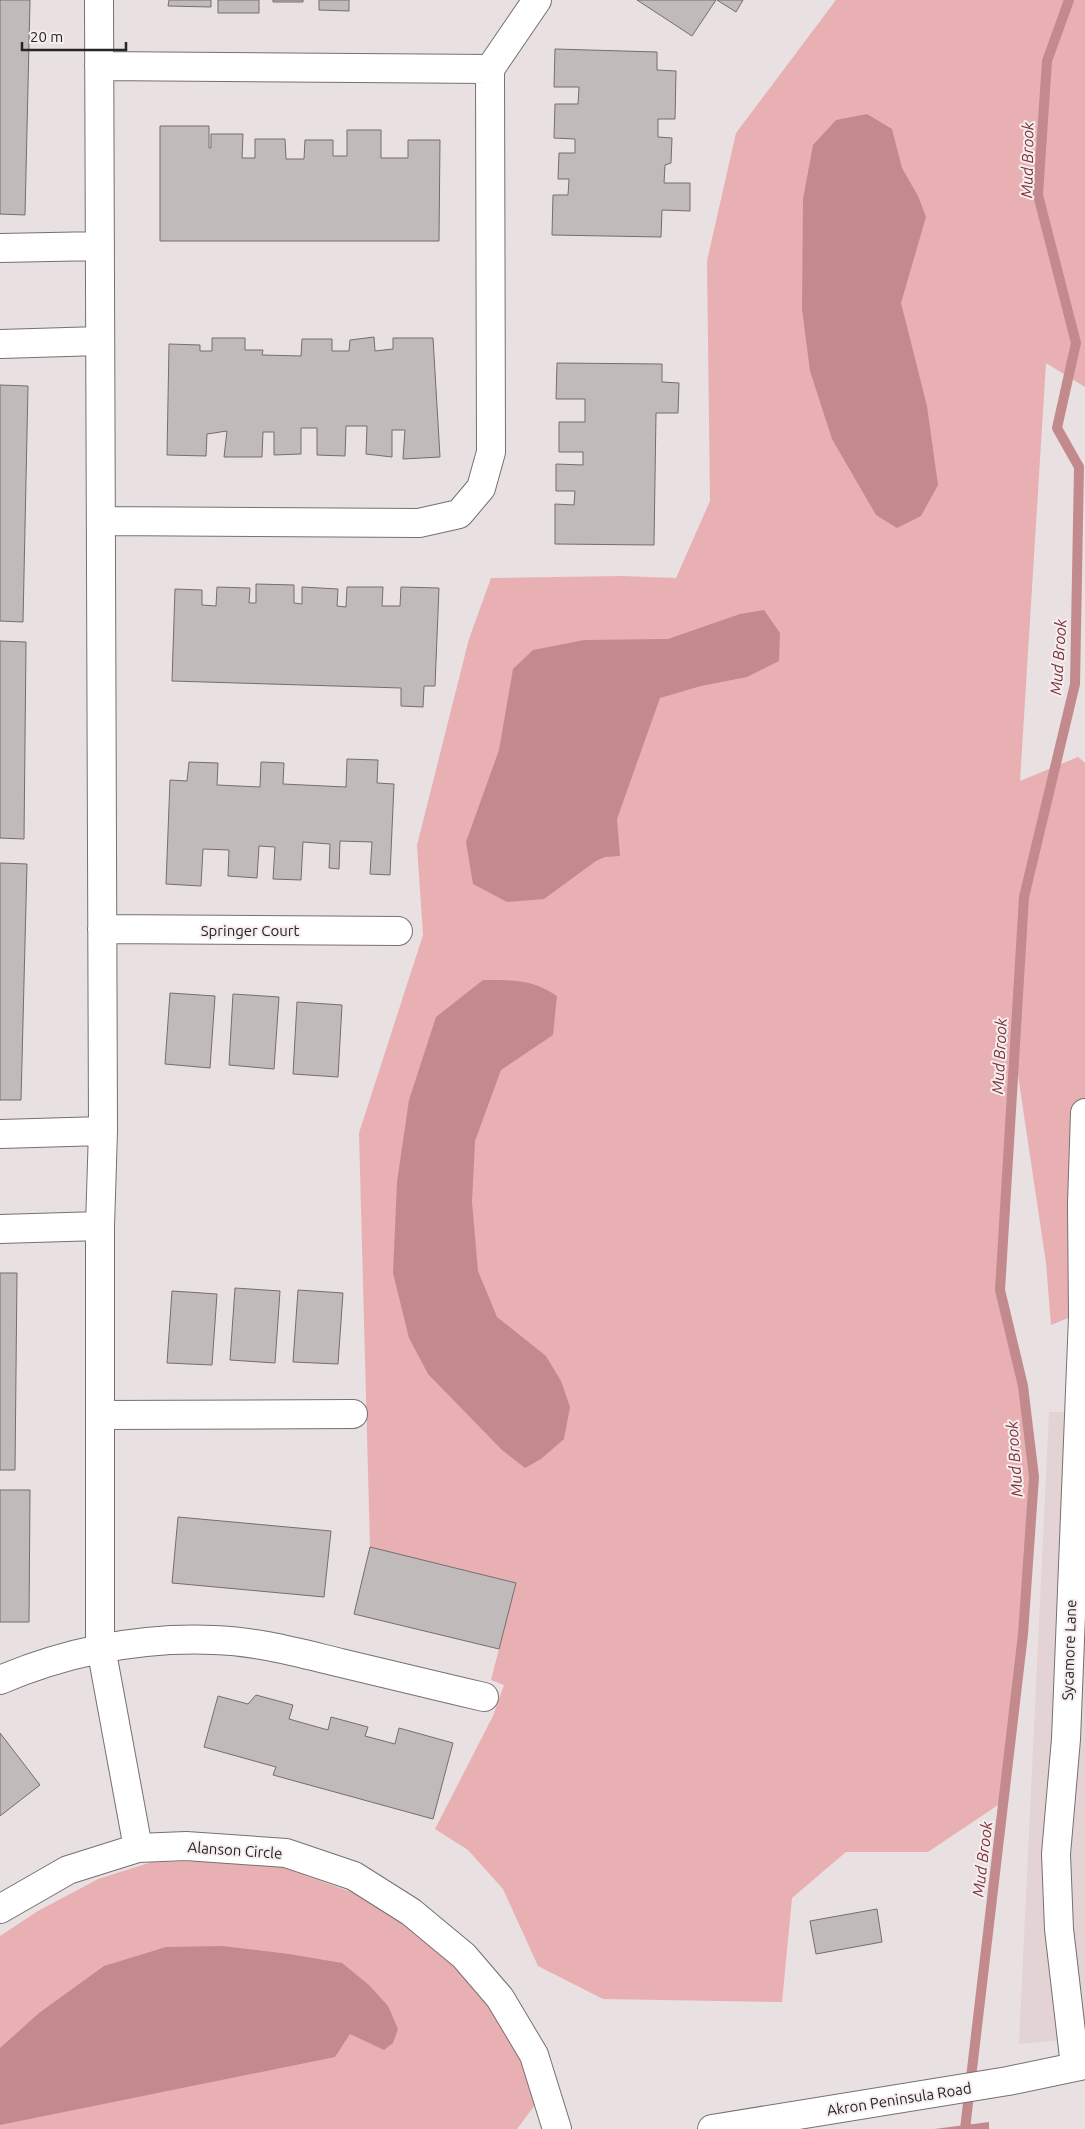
<svg xmlns="http://www.w3.org/2000/svg" width="1085" height="2129" font-family="Ubuntu,sans-serif">
  <style>
    .built { fill: #e4d3d4 }
    .green { fill: #e9b0b3 }
    .water { fill: #c38a8d }
    .lines { fill: none; stroke-linecap: round; stroke-linejoin: round }
    .stream { stroke: #c38a8d; stroke-width: 10 }
    .building { fill: #c1baba; stroke: #756e6e }
    .street-casing { stroke: #777070; stroke-width: 30 }
    .secondary-casing { stroke: #777070; stroke-width: 30 }
    .street { stroke: #fff; stroke-width: 28 }
    .secondary { stroke: #fff; stroke-width: 28 }
    .labels { text-anchor: middle; dominant-baseline: central; stroke-width: 4; stroke-linejoin: round; paint-order: stroke }
    .street-label { font-size: 15px; fill: #262424; stroke: #f6eeee }
    .water-label { font-size: 16px; font-style: italic; fill: #7c343c; stroke: #f6eeee }
  </style>
  <rect width="100%" height="100%" fill="#e8e0e1"/>
  <path class="built" d="M1049,1412H1085V2038L1019,2044Z"/>
  <path class="green" d="M836,0H1085V387L1046,363L1020,781L1078,757L1085,763V1311L1051,1325L1046,1263L1014,1048L1000,1290L1023,1386L1034,1477L1023,1634L1004,1801L928,1852H846L792,1898L782,2002L603,1999L538,1966L503,1889L468,1850L435,1829L493,1716L504,1685L491,1680L516,1583L370,1547L359,1133L423,935L417,845L469,639L491,578L621,576L676,578L710,501L707,261L736,133Z
    M203,1861L275,1865L374,1900L446,1954L490,1999L519,2044L535,2105L517,2129H0V1936L38,1911L98,1879L152,1862Z"/>
  <path class="water" d="M867,114L892,129L902,168L918,196L926,217L901,303L927,406L938,485L921,516L897,528L876,515L832,439L810,371L802,309L803,199L813,145L836,120Z
    M764,610L780,633L779,661L747,677L701,686L660,698L617,819L620,856L605,857L596,861L544,899L507,902L473,884L466,842L499,750L513,669L533,650L584,640L668,639L740,614Z
    M483,980C512,980 532,979 557,996L553,1035L501,1070L475,1141L472,1202L478,1271L497,1317L546,1356L561,1381L570,1407L564,1439L541,1459L525,1468L502,1450L428,1374L409,1338L393,1273L397,1182L409,1100L436,1017Z
    M222,1946L289,1954L342,1963L369,1985L388,2006L398,2029L393,2043L384,2050L350,2034L335,2057L0,2125V2048L39,2013L104,1966L166,1947Z
    M989,2122V2129H934Z"/>
  <g class="lines">
    <path class="stream" d="M965,2129L1023,1634L1034,1477L1023,1386L1000,1290L1024,897L1075,684L1079,467L1057,428L1076,343L1038,195L1047,61L1069,0"/>
  </g>
  <path class="building" d="M0,0H30L25,215L0,214Z
    M169,0H211V7L168,6Z
    M218,0H259V13H218Z
    M273,0H303V2H273Z
    M319,0H349V11L319,10Z
    M637,0H716L692,36Z
    M717,0H743L736,12Z
    M555,49L657,52V70L676,71L675,119H658V137L672,138L671,163L665,165L664,183H690V211L662,210L661,237L552,235L553,195H568L569,179H558L559,153H575V139L554,138L555,104H578L579,87H554Z
    M160,126H209V148H211V134H243L242,158H255V139H285L286,159H304L305,140H333V156H347V130H381V158H408V140H440L439,241H160Z
    M374,337L375,351L393,349V338H433L440,457L403,459L405,430H392V457L366,454L367,426H346L345,456L317,455V428H301V454L274,455V432H263L262,457H224L227,431L207,434L206,456L167,455L169,344L200,345V351H212V338H245V350H263L262,355L301,356L302,339H332V351H349L350,340Z
    M557,363L662,364V382L679,383L678,413H656L654,545L555,544V504L574,505L575,491H556V464L583,465V452H559V422H585V399H556Z
    M0,385L28,386L23,622L0,621Z
    M256,584L294,585V603L302,604V587L338,589L337,606L346,607L347,587H383L382,606H400L401,587L439,588L435,686H424L423,707L401,706V688L172,681L175,589L202,590V605L216,606L217,587L250,588L249,603H256Z
    M0,641L26,642L24,839L0,838Z
    M347,759L378,760L377,783L394,784L390,875L370,874L372,842L340,841L339,869L329,868L330,844L303,842L301,880L273,879L275,847L259,846L257,878L228,876L229,850L203,849L201,886L166,884L170,780L187,781L189,762L218,763L217,785L260,787L261,762L284,763L283,784L346,787Z
    M0,863L27,864L21,1100H0Z
    M170,993L215,996L210,1068L165,1064Z
    M233,994L279,997L274,1069L229,1065Z
    M297,1002L342,1005L338,1077L293,1074Z
    M0,1273H17L15,1470H0Z
    M235,1288L280,1291L275,1363L230,1360Z
    M298,1290L343,1293L338,1364L293,1362Z
    M172,1291L217,1294L212,1365L167,1363Z
    M0,1490H30L29,1622H0Z
    M178,1517L331,1531L324,1597L172,1583Z
    M370,1547L516,1583L499,1649L354,1614Z
    M256,1695L293,1705L289,1719L328,1730L331,1717L368,1727L365,1736L395,1744L399,1728L453,1743L433,1819L273,1775L276,1767L204,1747L218,1696L248,1704Z
    M0,1733L40,1785L0,1816Z
    M877,1909L882,1942L816,1954L810,1921Z"/>
  <g class="lines">
    <defs>
      <path id="street" d="M99,0L103,1131L100,1226V1642L138,1848
        M99,66L490,69L537,0
        M0,248L100,246
        M0,344L100,341
        M101,521L419,523L459,514L481,488L491,452L490,69
        M102,929L398,931
        M0,1134L103,1131
        M0,1229L100,1226
        M100,1415L353,1414
        M0,1680C69,1651 139,1637 214,1640C256,1641 299,1653 341,1663C388,1674 436,1686 484,1697
        M0,1909L68,1870L138,1848L186,1846L286,1853L354,1876L411,1912L464,1956L500,1998L534,2055L557,2129
        M1075,2066L1059,1929L1056,1854L1066,1739L1083,1317L1082,1204L1085,1113"/>
      <path id="secondary" d="M712,2129L1008,2081L1085,2065"/>
    </defs>
    <use href="#street" class="street-casing"/>
    <use href="#secondary" class="secondary-casing"/>
    <use href="#street" class="street"/>
    <use href="#secondary" class="secondary"/>
  </g>
  <g class="labels">
    <g class="street-label">
      <text x="250" y="930">Springer Court</text>
      <text transform="translate(1069 1650) rotate(-88)">Sycamore Lane</text>
      <text transform="translate(235 1850) rotate(4)">Alanson Circle</text>
      <text transform="translate(899 2099) rotate(-9)">Akron Peninsula Road</text>
    </g>
    <g class="water-label">
      <text transform="translate(1027 160) rotate(-89)">Mud Brook</text>
      <text transform="translate(1058 657) rotate(-86)">Mud Brook</text>
      <text transform="translate(999 1056) rotate(-87)">Mud Brook</text>
      <text transform="translate(1014 1459) rotate(-94)">Mud Brook</text>
      <text transform="translate(982 1859) rotate(-83)">Mud Brook</text>
    </g>
  </g>
  <path d="M22 42v8h104v-8" fill="none" stroke="#262424" stroke-width="2.5"/>
  <text x="30" y="42" font-size="15" fill="#262424" stroke="#f6eeee" stroke-width="4" paint-order="stroke">20 m</text>
</svg>
